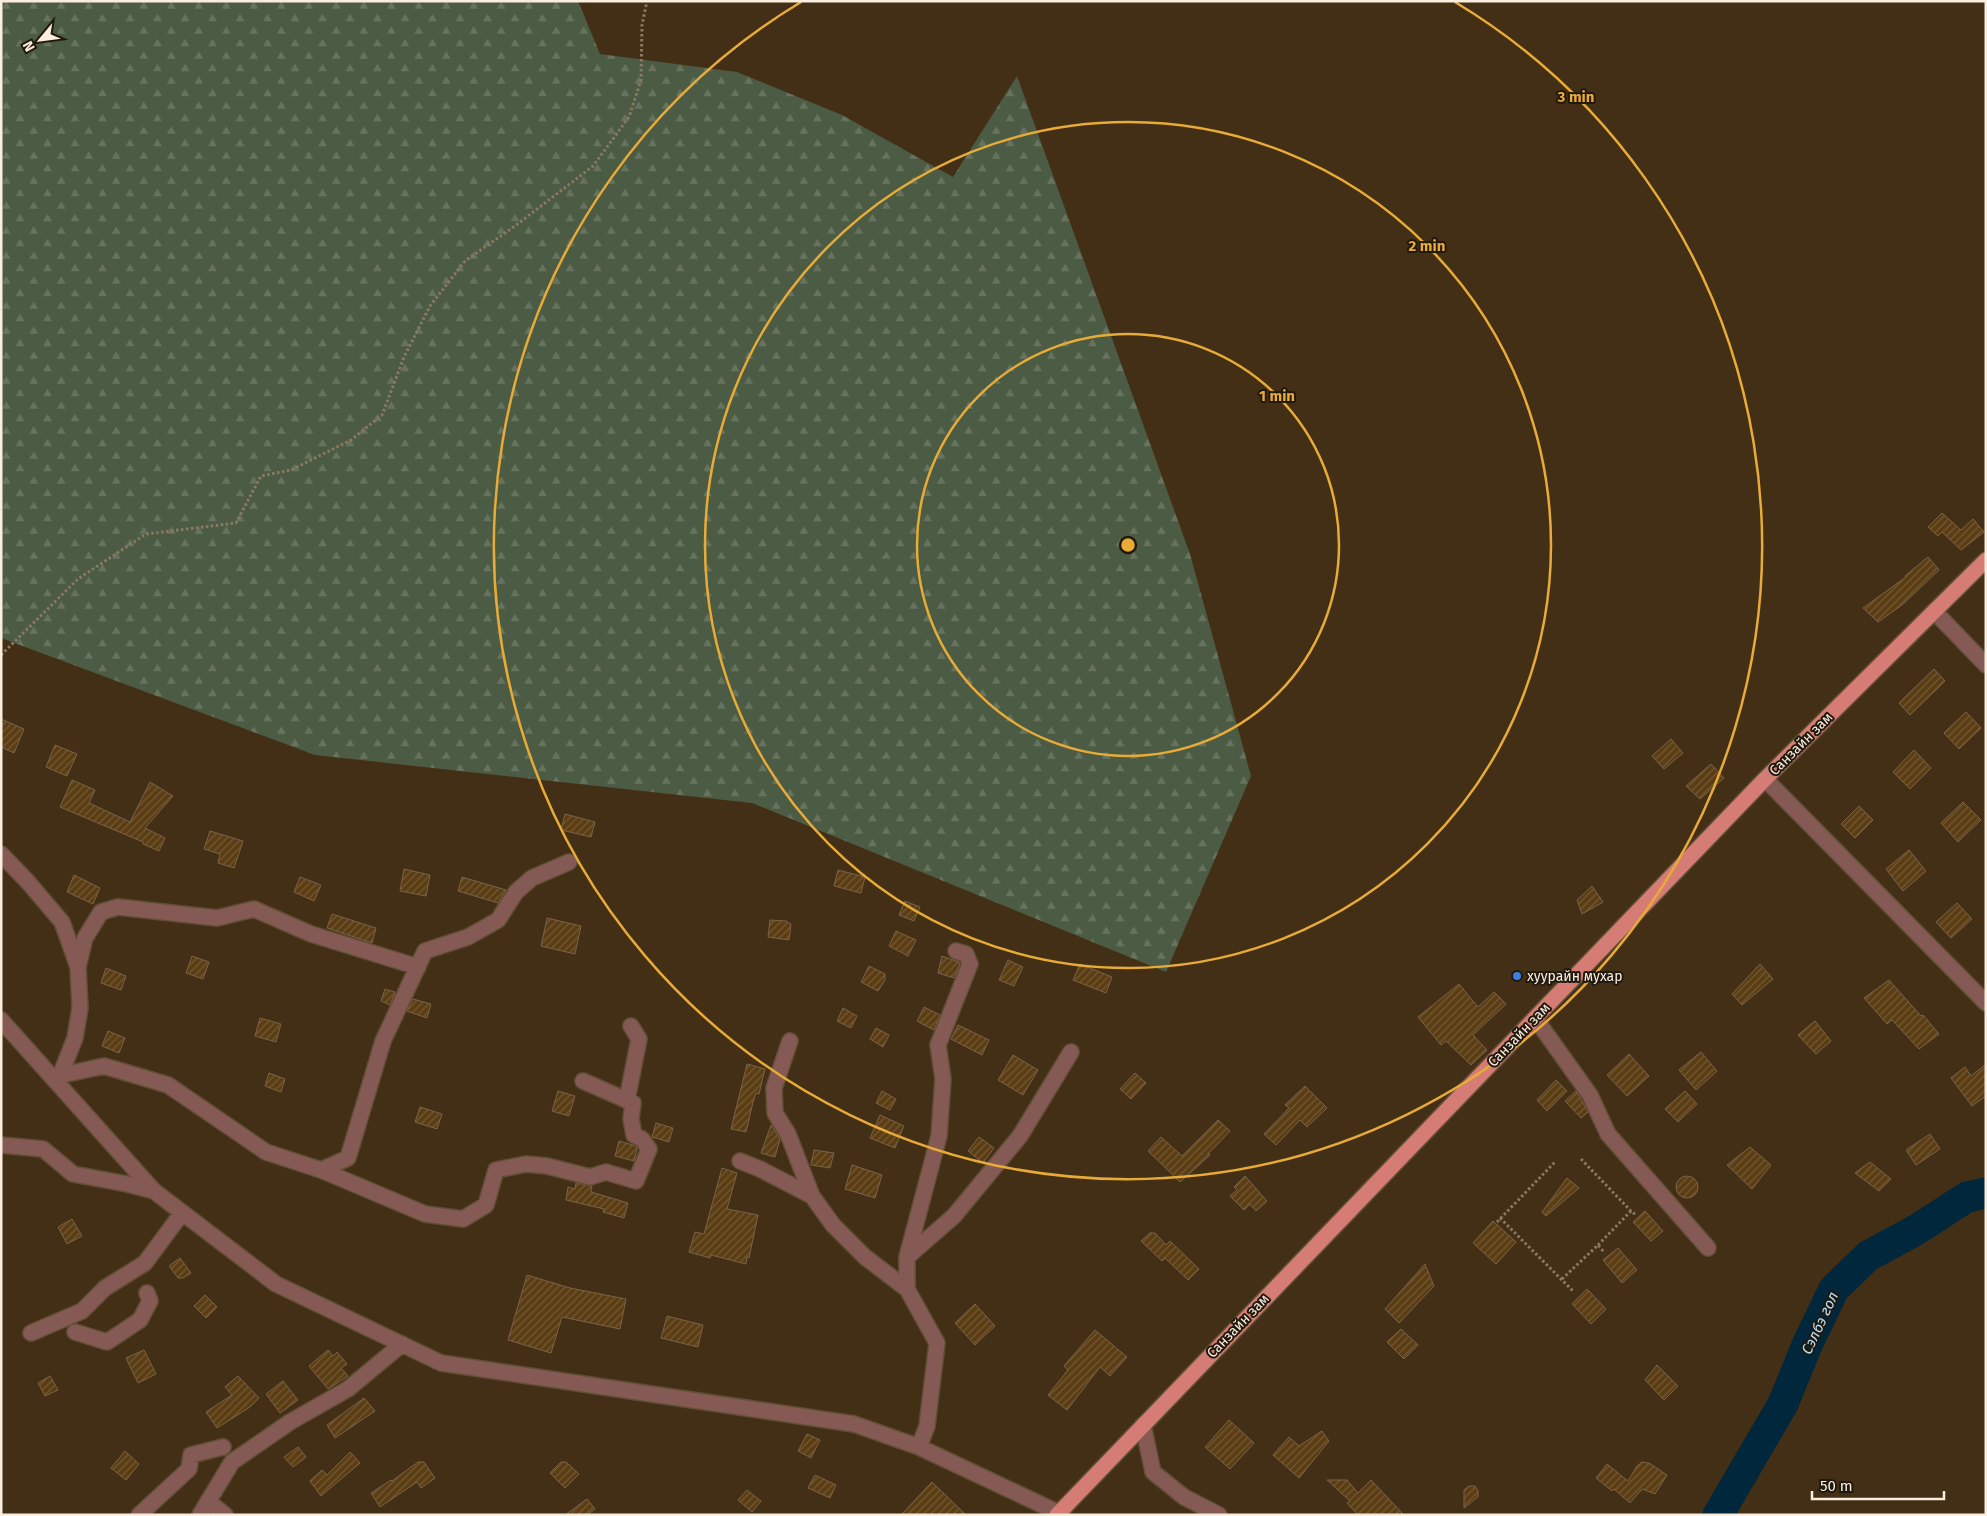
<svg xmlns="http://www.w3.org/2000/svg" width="1987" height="1516" font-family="'Fira Sans',sans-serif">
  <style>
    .forest { fill: url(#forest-firs) }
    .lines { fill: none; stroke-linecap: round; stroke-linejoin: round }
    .river { stroke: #00273b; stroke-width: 31 }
    .building { fill: url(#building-hatch); stroke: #7a6349 }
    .minor-casing { stroke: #604e35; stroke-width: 18 }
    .major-casing { stroke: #604e35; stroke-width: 18 }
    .path { stroke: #8a7963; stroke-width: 3; stroke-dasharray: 2.5 2.5; stroke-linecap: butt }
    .minor { stroke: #855a55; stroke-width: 15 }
    .major { stroke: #d57d74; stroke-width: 15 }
    .ring { fill: none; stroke: #e8ab37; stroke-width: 2.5 }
    .shop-dot { fill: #3f7fe0; stroke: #22190e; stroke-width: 2 }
    .labels { text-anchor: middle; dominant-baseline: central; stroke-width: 4; stroke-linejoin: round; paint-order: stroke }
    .street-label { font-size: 14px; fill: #fbeedf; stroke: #22190e }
    .poi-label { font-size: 14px; fill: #fbeedf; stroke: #22190e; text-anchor: start }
    .water-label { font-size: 15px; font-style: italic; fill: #b4e0fc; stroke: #22190e }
    .centre { fill: #e8ab37; stroke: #22190e; stroke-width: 2.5 }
    .ring-label { font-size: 15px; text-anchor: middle; font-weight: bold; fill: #e8ab37; stroke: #22190e; stroke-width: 4; stroke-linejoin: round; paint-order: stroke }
  </style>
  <defs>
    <pattern id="forest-firs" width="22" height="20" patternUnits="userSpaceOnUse" patternTransform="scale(1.25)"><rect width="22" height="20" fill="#4c5b44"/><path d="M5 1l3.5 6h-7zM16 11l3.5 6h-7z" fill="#67735f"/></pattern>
    <pattern id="building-hatch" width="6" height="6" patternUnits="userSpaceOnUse" patternTransform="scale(1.25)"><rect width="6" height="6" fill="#5b3d13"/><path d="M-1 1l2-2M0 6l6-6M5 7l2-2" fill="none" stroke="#735935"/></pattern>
  </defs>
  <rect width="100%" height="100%" fill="#432f15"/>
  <path class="forest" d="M1,1H578L600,54L737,72L842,115L953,177L1017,76L1190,554L1251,776L1166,972L752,803L315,755L1,638Z"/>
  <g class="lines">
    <path class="river" d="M1718,1515L1783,1404L1807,1345L1834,1289L1868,1256L1916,1230L1967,1197L1986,1193"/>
  </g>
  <path class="building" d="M1942,513L1961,530L1973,519L1984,532L1961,550L1942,532L1938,536L1928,527Z
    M1928,557L1939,570L1902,605L1878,622L1863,608L1906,577L1905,576Z
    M1934,669L1945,681L1910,715L1899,703Z
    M1966,712L1981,728L1959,749L1944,733Z
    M1,719L24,729L14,753L1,747Z
    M1671,739L1683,753L1664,769L1652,756Z
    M55,745L77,754L67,776L46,767Z
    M1914,750L1931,768L1910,789L1893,772Z
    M1711,764L1724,778L1700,799L1686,786Z
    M72,780L95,790L89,803L130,822L150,782L173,796L145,828L165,838L159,851L143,844V842L60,807Z
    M1963,802L1981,820L1958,842L1941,823Z
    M1859,806L1873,820L1855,838L1841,824Z
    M565,814L595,822L591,837L561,830Z
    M210,831L243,841L234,868L218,863L220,854L204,849Z
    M1909,850L1926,871L1903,891L1886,869Z
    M404,869L430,875L426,896L400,891Z
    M838,870L865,877L861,893L834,886Z
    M74,875L100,888L93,904L67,892Z
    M300,877L321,885L314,901L294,892Z
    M462,877L506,890L498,903L458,891Z
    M1592,886L1603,902L1582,914L1577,900Z
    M905,901L920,907L914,921L899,915Z
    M1957,903L1972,919L1951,938L1936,922Z
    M332,914L376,928L372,943L327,928Z
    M547,918L581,926L575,954L541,946Z
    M770,920L786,921L791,924L789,940L768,937Z
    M896,931L916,940L908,956L889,946Z
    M192,956L209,962L203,979L186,973Z
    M942,956L959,962L960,964L954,978L938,973Z
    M1008,960L1023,967L1014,986L999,980Z
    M1080,964L1112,977L1106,993L1073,980Z
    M1760,964L1773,979L1742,1005L1732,994Z
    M869,966L885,974V980L878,991L861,982Z
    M106,968L126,976L121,990L101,983Z
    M1889,980L1921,1016L1923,1015L1939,1034L1919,1049L1892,1020L1887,1024L1864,998Z
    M1459,984L1478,1007L1494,992L1506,1004L1473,1035L1487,1050L1471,1065L1446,1041L1441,1045L1418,1017Z
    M385,989L395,992L390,1005L381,1001Z
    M413,999L431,1004L427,1018L407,1011Z
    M924,1007L940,1015L934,1030L917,1021Z
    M843,1008L857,1016L851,1028L837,1021Z
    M260,1018L281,1024L276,1042L255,1036Z
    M1815,1021L1831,1041L1816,1054L1798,1035Z
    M958,1025L989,1040L982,1055L951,1039Z
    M876,1028L889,1035L883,1047L870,1039Z
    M108,1031L125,1038L119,1053L102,1046Z
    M1701,1052L1717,1071L1696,1090L1679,1070Z
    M1629,1054L1649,1076L1627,1096L1607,1075Z
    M1013,1055L1038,1070L1023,1095L998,1080Z
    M747,1064L765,1069L759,1094L756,1093L753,1102L746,1132L731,1129Z
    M1986,1064V1096L1972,1106L1951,1078L1965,1067L1971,1076Z
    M269,1073L285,1079L281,1092L265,1086Z
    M1135,1073L1146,1083L1131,1099L1120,1089Z
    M1556,1080L1567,1091L1547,1111L1537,1100Z
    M1305,1086L1327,1108L1307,1127L1300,1120L1276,1145L1264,1134L1289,1108L1285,1105Z
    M558,1091L575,1096L569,1116L552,1111Z
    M882,1091L896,1099L890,1110L876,1103Z
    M1576,1091L1588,1112L1581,1118L1565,1101Z
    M1685,1091L1697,1104L1678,1122L1665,1109Z
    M420,1107L442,1114L437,1129L415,1122Z
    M880,1115L904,1126L895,1148L870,1138Z
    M1218,1120L1230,1131L1208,1154L1210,1155L1180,1182L1148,1151L1161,1137L1182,1156Z
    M656,1123L673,1128L669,1142L652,1137Z
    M771,1125L780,1139L775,1157L761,1153Z
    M1930,1134L1940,1149L1916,1165L1906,1150Z
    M979,1137L994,1148L983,1163L968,1151Z
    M619,1141L636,1146L637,1149L634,1161L615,1156Z
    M1750,1147L1771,1165L1752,1189L1727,1165Z
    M814,1150L834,1153L830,1168L811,1165Z
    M1870,1162L1891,1179L1879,1191L1855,1173Z
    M852,1165L882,1175L875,1198L845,1189Z
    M722,1168L737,1173L727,1209L758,1215L749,1258L747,1257L746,1264L711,1255L710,1258L689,1252L695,1232L704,1234Z
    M1245,1176L1267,1201L1256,1211L1250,1204L1244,1210L1230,1196L1237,1190L1234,1187Z
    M1676 1187a11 11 0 1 1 22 0a11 11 0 1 1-22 0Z
    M1567,1178L1579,1188L1546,1216L1542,1212Z
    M576,1183L592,1186L591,1192L628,1203L624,1218L603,1212L604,1209L566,1200L568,1187L575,1189Z
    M1645,1211L1663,1231L1651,1241L1633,1222Z
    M72,1219L82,1236L67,1244L58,1227Z
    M1493,1221L1516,1242L1496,1264L1473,1243Z
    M1150,1233H1155L1166,1245L1170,1241L1199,1269L1188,1280L1165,1258L1162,1261L1141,1241Z
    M1618,1248L1637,1270L1622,1283L1603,1260Z
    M180,1258L191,1273L183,1278H178L169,1266Z
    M1425,1264L1434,1286L1399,1323L1385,1309Z
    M527,1275L570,1288L626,1299L620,1329L562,1317L551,1353L508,1340Z
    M1587,1289L1606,1309L1591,1324L1572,1304Z
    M205,1295L217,1307L206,1318L194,1306Z
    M975,1304L995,1326L975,1345L955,1323Z
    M667,1316L703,1325L698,1347L661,1338Z
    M1401,1329L1418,1345L1404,1359L1387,1342Z
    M1095,1330L1127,1357L1110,1376L1100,1367L1067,1410L1048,1395L1068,1370L1064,1366Z
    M144,1350L156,1374L138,1383L126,1358Z
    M328,1350L333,1356L337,1352L347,1364L341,1368L348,1376L328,1389L309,1366Z
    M1657,1365L1678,1386L1664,1400L1645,1380Z
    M50,1376L58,1390L45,1396L38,1383Z
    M238,1376L259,1398L250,1407L217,1428L206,1412L232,1395L225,1387Z
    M283,1381L298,1400L280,1413L266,1394Z
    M364,1398L375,1411L335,1438L327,1425Z
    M1229,1420L1254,1443L1230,1469L1205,1447Z
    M1322,1431L1329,1441L1299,1478L1273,1455L1289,1437L1299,1446Z
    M807,1434L820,1440L811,1458L798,1451Z
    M298,1447L306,1457L293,1467L284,1457Z
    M125,1451L139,1464L126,1480L111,1468Z
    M350,1452L360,1463L321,1496L310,1481L322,1470L327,1475Z
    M418,1462H424L435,1478L421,1488L417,1482L380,1507L371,1493L391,1480L392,1481Z
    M561,1462H566L579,1474L565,1488L550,1473Z
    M1642,1462L1649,1463L1667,1475L1655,1494L1642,1489L1630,1503L1614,1489L1612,1491L1596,1478L1607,1464L1628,1481L1637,1466Z
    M815,1475L836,1485L830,1498L808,1488Z
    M1327,1480H1347L1358,1493L1371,1480L1404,1515H1358L1347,1503L1350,1501Z
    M932,1482L966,1515H901Z
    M1469,1486H1475L1478,1491V1497L1464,1508V1490Z
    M747,1490L761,1501L752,1512L738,1500Z
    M587,1499L595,1509L587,1515H565Z"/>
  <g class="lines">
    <defs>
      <path id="minor" d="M1934,611L1986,665
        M1765,779L1986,1003
        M1,854L28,882L62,922L78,967
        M1535,1018L1590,1095L1608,1134L1708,1248
        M1,1020L154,1191L276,1284L441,1363L854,1424L919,1447L1059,1513
        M790,1041L774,1088L775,1113L788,1134L812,1196L833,1225L865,1257L907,1289
        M60,1076L75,1038L80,1008L78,967L85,938L101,912L118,907L217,918L254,909L311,934L418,967
        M53,1077L104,1066L168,1085L266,1152L321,1170L348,1158L383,1041L425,951L468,937L498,920L516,892L532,878L569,862
        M627,1100L639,1039L631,1026
        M1,1145L43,1149L73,1174L127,1184L154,1191
        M740,1161L760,1169L812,1196
        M321,1170L425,1214L463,1219L486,1205L496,1170L526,1164L547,1166L590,1177L606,1172L636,1181L649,1149L642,1139L634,1135L631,1119L633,1103L583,1081
        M907,1257L954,1216L1020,1136L1071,1052
        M75,1332L107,1342L140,1320L150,1301L147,1293
        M31,1333L82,1311L105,1288L145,1263L182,1213
        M1143,1425L1153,1472L1184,1497L1219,1515
        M919,1447L927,1426L937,1343L907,1289V1257L939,1136L943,1079L938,1045L970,964L966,954L956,951
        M208,1501L225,1515
        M139,1515L189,1469L191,1455L223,1447
        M200,1515L232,1462L290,1422L348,1389L402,1344"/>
      <path id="major" d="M1057,1515L1765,779L1986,560"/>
    </defs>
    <use href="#minor" class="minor-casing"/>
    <use href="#major" class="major-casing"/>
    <path class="path" d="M1,655L78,579L146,534L236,523L261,476L291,470L351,440L382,415L404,357L430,306L465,261L515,226L593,166L629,117L641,80L642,25L647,1
      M1581,1159L1631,1211
      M1500,1218L1574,1292
      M1497,1222L1555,1162
      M1598,1245L1631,1211L1636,1215
      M1562,1279L1598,1245L1604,1252"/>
    <use href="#minor" class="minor"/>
    <use href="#major" class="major"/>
  </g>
  <g class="ring">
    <circle cx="1128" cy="545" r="211"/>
    <circle cx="1128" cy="545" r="423"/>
    <path d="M1455 2A634 634 0 1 1 801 2"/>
  </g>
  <circle class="shop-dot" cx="1517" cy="976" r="5"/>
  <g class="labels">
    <g class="street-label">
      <text transform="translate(1801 744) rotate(-45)">Санзайн зам</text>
      <text transform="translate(1519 1035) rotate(-46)">Санзайн зам</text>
      <text transform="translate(1238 1326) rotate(-46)">Санзайн зам</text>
    </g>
    <g class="poi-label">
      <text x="1527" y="976">хуурайн мухар</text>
    </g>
    <g class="water-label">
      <text transform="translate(1820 1323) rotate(-65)">Сэлбэ гол</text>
    </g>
  </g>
  <circle cx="1128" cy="545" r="8" class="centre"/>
  <g class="ring-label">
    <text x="1576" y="102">3 min</text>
    <text x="1427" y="251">2 min</text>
    <text x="1277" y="401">1 min</text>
  </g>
  <rect width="1987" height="1516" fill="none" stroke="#fbeedf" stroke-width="5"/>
  <g transform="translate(40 40) rotate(241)" stroke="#22190e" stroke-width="4" paint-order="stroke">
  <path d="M0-4L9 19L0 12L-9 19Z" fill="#fbeedf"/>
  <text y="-8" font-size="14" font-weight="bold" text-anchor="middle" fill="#fbeedf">N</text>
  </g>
  <path d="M1812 1491v8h132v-8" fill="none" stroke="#fbeedf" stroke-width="2.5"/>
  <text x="1820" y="1491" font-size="15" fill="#fbeedf" stroke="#22190e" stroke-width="4" paint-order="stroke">50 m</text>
</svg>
